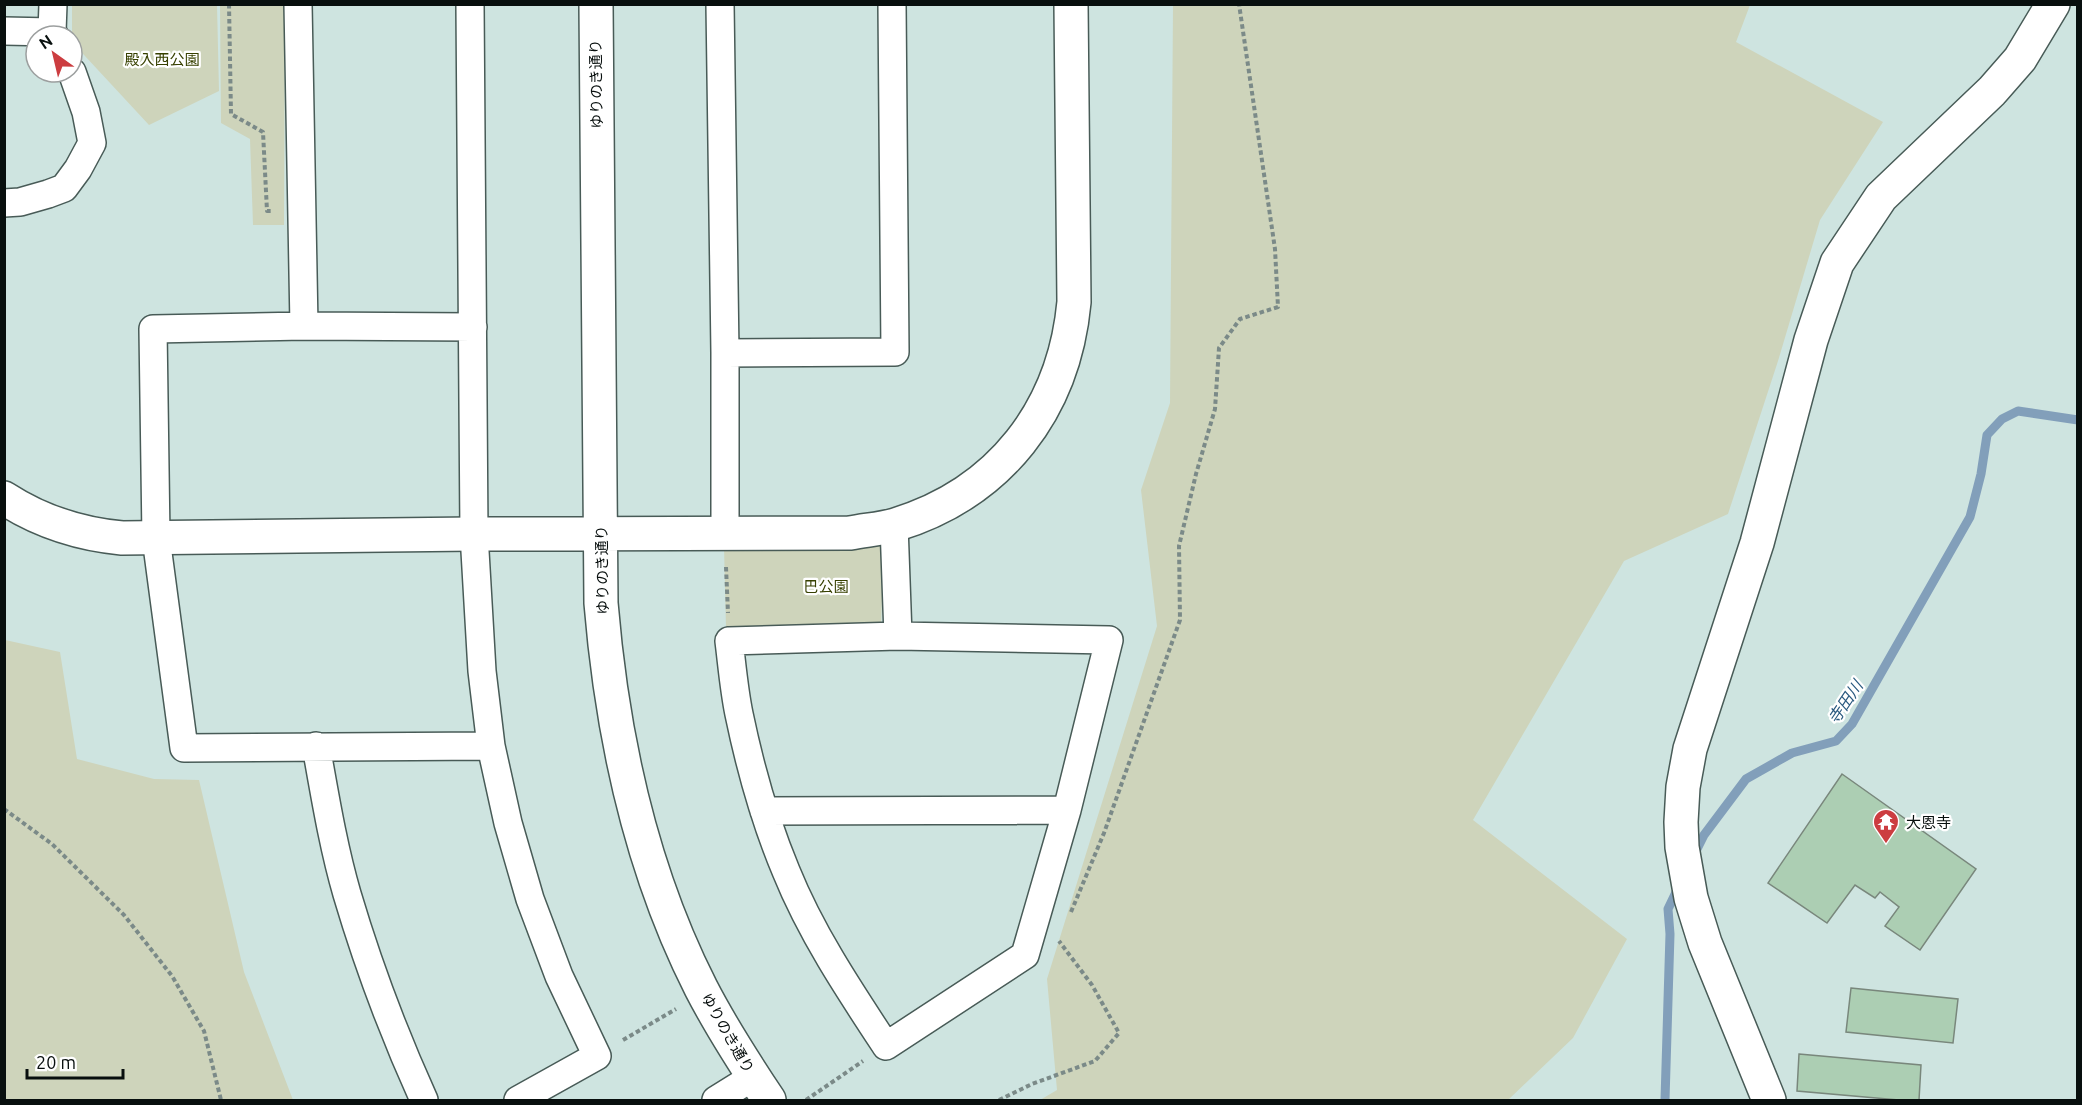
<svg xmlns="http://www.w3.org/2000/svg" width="2082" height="1105" font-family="Ubuntu,'Noto Sans JP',sans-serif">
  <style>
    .green { fill: #ced4bb }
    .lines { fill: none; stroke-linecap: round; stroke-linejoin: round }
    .stream { stroke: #829fba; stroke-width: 9 }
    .building { fill: #acceb3; stroke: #79877c; stroke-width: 1.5 }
    .street-casing { stroke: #485b57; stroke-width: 30 }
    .secondary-casing { stroke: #485b57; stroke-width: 36 }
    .path { stroke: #7b8a88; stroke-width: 4; stroke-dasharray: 4.5 3; stroke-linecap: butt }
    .street { stroke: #fff; stroke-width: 27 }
    .secondary { stroke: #fff; stroke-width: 33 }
    .labels { text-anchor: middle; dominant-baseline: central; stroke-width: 4.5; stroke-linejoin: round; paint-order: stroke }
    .park-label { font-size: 15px; fill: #374001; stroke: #fff }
    .street-label { font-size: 15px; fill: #080f0e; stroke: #fff }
    .poi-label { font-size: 15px; fill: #080f0e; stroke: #fff; text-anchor: start }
    .water-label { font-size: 16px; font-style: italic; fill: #2b5a80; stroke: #fff }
  </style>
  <rect width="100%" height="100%" fill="#cee4e0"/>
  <path class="green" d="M72,5H217L219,91L149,125L72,42Z
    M220,5H285L284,225H253L250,139L221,123Z
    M1173,5H1750L1736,42L1883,122L1820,220L1778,361L1728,514L1624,561L1473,820L1627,939L1573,1038L1508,1100H1040L1057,1090L1047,979L1157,626L1141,490L1170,403Z
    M884,542L881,627L726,628L724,547Z
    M5,640L60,652L77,759L154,779L199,780L244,972L293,1100H5Z"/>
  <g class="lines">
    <path class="stream" d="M1694,855L1704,835L1746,779L1792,753L1836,741L1852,724L1970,517L1981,474L1987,435L2002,419L2018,411L2078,420
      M1665,1100L1670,934L1668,909L1679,886"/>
  </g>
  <path class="building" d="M1842,774L1976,869L1920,950L1885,926L1899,907L1880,892L1875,898L1855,885L1827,923L1768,883Z
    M1851,988L1958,999L1953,1043L1846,1032Z
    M1799,1054L1921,1065L1919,1100H1899L1797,1091Z"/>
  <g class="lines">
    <defs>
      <path id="street" d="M53,4L52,32L55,36
        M298,4L304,326
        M470,4L474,534L482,671L491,746L508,823L530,899L559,976L597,1056L518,1100
        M720,4L725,353V532
        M4,31L52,32
        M4,203L20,202L48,194L64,188L78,169L92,143L86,112L72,72
        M473,327L304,326L153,329L156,538L184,748L491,746
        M725,353L895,352L892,4
        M894,525L898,636
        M898,636L1109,640L1067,810L1025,955L886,1046C849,990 811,933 786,871C765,821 750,767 739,714C734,690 732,665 729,641Z
        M316,746C325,796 333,846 347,894C368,965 394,1034 424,1100
        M764,811L1067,810
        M716,1100L753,1077"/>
      <path id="secondary" d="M596,4L601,603C612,736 640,868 701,988C721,1027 745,1064 769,1100
        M4,498C41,522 79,534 122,538L474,534L850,533C865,530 881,529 895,525C1000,493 1064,410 1074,302L1071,4
        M1769,1100L1705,943L1691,898L1682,847L1681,822L1683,787L1690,749L1757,543L1811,340L1837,263L1881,197L1992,91L2020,59L2053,4"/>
    </defs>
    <use href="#street" class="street-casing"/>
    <use href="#secondary" class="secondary-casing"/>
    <path class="path" d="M229,4L231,114L263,132L267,211H272
      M726,567L728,613
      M4,809L52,844L124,915L172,976L204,1031L221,1100
      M1071,912L1104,833L1180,620L1179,546L1196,474L1215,409L1219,348L1240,319L1278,307L1275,249L1239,4
      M623,1040L676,1009
      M806,1100L863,1061
      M999,1100L1032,1084L1095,1061L1119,1033L1092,985L1059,941"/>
    <use href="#street" class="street"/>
    <use href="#secondary" class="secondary"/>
  </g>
  <defs>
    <symbol id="temple-pin" viewBox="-11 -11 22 30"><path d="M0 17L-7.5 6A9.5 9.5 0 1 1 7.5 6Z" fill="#cc3d40" stroke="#fff"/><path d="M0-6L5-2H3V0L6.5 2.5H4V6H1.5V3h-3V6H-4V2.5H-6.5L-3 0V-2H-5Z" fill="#fff"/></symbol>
  </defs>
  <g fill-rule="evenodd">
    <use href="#temple-pin" x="1871" y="807" width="30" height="40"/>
  </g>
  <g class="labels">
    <g class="park-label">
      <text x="162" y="59">殿入西公園</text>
      <text x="826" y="586">巴公園</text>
    </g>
    <g class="street-label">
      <text transform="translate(596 84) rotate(-91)">ゆりのき通り</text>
      <text transform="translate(602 570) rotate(-91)">ゆりのき通り</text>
      <text transform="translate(728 1033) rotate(60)">ゆりのき通り</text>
    </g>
    <g class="poi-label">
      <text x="1906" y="822">大恩寺</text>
    </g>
    <g class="water-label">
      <text transform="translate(1845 702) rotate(-56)">寺田川</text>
    </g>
  </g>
  <rect width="2082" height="1105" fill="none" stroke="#080f0e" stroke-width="12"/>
  <g transform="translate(54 54) rotate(326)"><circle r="28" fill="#ffffff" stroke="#9c9f9f" stroke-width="1.5"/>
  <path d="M0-4.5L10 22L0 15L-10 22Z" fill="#cc3d40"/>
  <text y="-9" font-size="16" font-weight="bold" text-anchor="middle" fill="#080f0e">N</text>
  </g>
  <path d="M27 1069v9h96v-9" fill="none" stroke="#080f0e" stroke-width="3"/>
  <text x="36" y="1069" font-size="18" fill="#080f0e" stroke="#ffffff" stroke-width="4.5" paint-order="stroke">20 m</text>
</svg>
